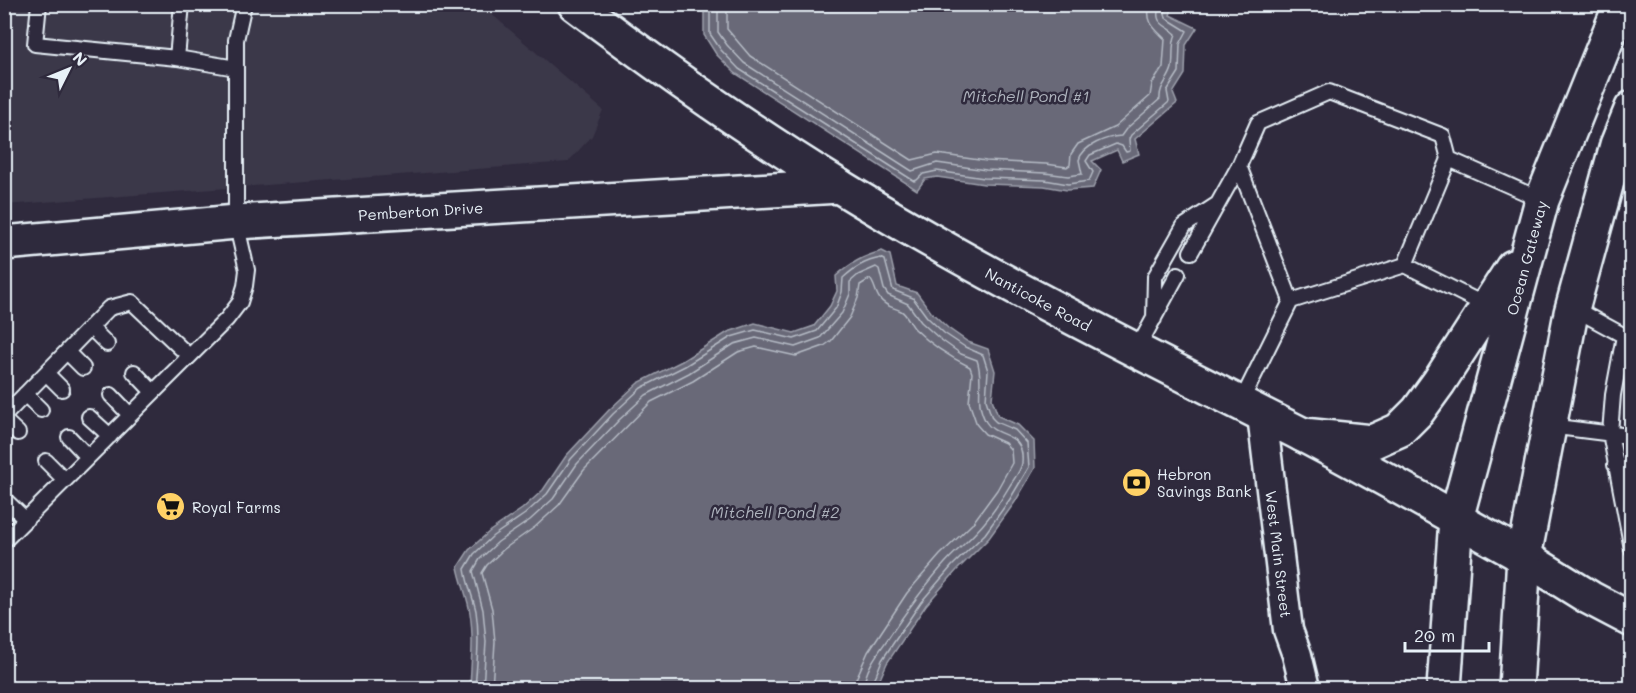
<svg xmlns="http://www.w3.org/2000/svg" width="1636" height="693" font-family="Mali,sans-serif">
  <style>
    .built { fill: #3b3749 }
    .water { fill: #696978; stroke: #9c9fab; stroke-width: 1.5 }
    .lines { fill: none; stroke-linecap: round; stroke-linejoin: round }
    .shore { stroke: #b5bbc5; stroke-width: 1.5 }
    .service-casing { stroke: #e8f1f8; stroke-width: 18 }
    .minor-casing { stroke: #e8f1f8; stroke-width: 33 }
    .tertiary-casing { stroke: #e8f1f8; stroke-width: 38 }
    .secondary-casing { stroke: #e8f1f8; stroke-width: 38 }
    .primary-casing { stroke: #e8f1f8; stroke-width: 38 }
    .service { stroke: #2f2a3d; stroke-width: 14 }
    .minor { stroke: #2f2a3d; stroke-width: 28 }
    .tertiary { stroke: #2f2a3d; stroke-width: 33 }
    .secondary { stroke: #2f2a3d; stroke-width: 33 }
    .primary { stroke: #2f2a3d; stroke-width: 33 }
    .labels { text-anchor: middle; dominant-baseline: central; stroke-width: 5; stroke-linejoin: round; paint-order: stroke }
    .street-label { font-size: 15px; fill: #e8f1f8; stroke: #2f2a3d }
    .poi-label { font-size: 15px; fill: #e8f1f8; stroke: #2f2a3d; text-anchor: start }
    .water-label { font-size: 16px; font-style: italic; fill: #afb4be; stroke: #2f2a3d }
  </style>
  <rect width="100%" height="100%" fill="#2f2a3d"/>
  <filter id="ink" filterUnits="userSpaceOnUse"><feTurbulence type="fractalNoise" baseFrequency=".0167" numOctaves="2"/><feDisplacementMap in="SourceGraphic" scale="12" xChannelSelector="R" yChannelSelector="G"/><feConvolveMatrix kernelMatrix="1 2 1 2 8 2 1 2 1" color-interpolation-filters="sRGB"/></filter>
  <g filter="url(#ink)">
    <path class="built" d="M5,5H481L603,110L592,136L568,162L5,205Z"/>
    <path class="water" d="M704,5L1174,4L1170,15L1197,28L1186,45L1185,74L1173,93L1177,103L1135,139L1139,154L1122,161L1117,150L1092,161L1101,170L1093,188L1067,190L1044,186L984,184L937,177L925,179L917,190L735,73L716,54L704,35Z
      M882,251L890,255L897,286L917,293L931,312L948,328L968,342L988,349L995,371L992,399L998,416L1018,425L1034,441L1035,468L1015,502L989,538L957,570L926,605L887,663L876,688H470C471,663 474,638 470,613C468,598 461,583 458,567L469,550L490,531L522,509L543,490L566,456L609,410L638,383L682,361L728,332L755,323L794,333L814,326L830,306L837,291L836,276C851,263 863,256 882,251Z"/>
    <g class="lines">
      <path class="shore" d="M710,4V34L721,50L739,69L914,181L917,180L923,174L937,171L984,178L1045,180L1068,184L1089,181L1093,172L1086,161L1090,155L1116,144L1122,146L1126,152L1130,151L1129,139L1131,135L1169,102L1167,91L1179,72L1180,44L1187,31L1166,18L1165,13L1168,4
        M718,4V32L727,45L744,63L912,171L937,163L986,170L1045,173L1068,176L1082,174L1079,160C1083,145 1107,137 1121,136L1126,129L1160,99C1159,86 1169,80 1172,68C1174,56 1171,45 1176,34C1166,24 1152,25 1160,4
        M727,4V29L750,56L912,160L937,154L986,161L1046,164L1067,167L1070,165L1071,154L1078,144L1115,127L1150,96L1152,84L1163,67L1165,39C1154,28 1145,22 1150,4
        M475,688C477,663 480,637 476,611C473,597 467,584 465,569L474,554L493,536L525,514L547,494L571,459L613,414L641,388L685,366L731,337L755,330L794,339L817,331L836,308L842,292L843,278C855,267 865,261 881,258L885,260L893,290L913,298L927,317L944,333L965,347L983,355L988,371L986,400L992,418L996,422L1015,430L1027,443L1029,467L1010,499L985,534L952,566L921,602L882,660L871,688
        M483,688L486,642L483,610L473,571L480,559L498,542L530,520L553,499L577,464L619,420L646,395L689,373L734,344L756,338L795,347L820,338L842,313L850,294V282L858,275L876,267L879,269L884,289L888,295L908,304L921,322L940,339L961,354L977,360C985,383 973,399 986,422C996,439 1025,430 1022,463C1021,471 1013,480 1009,487C1000,502 989,519 977,531C967,542 955,552 945,563C923,588 905,613 887,640C877,654 864,671 864,688
        M492,688L495,642L492,609L482,573L487,565L504,549L535,527L559,505L584,470L651,402L693,381L738,352L756,347L796,356L824,346L831,341L850,317L858,298L860,285L870,279C875,284 875,293 880,299C886,307 893,307 901,311C907,314 910,324 915,329C931,345 950,357 970,367L972,373L969,402L977,425L985,434L1005,443L1011,450L1012,463L997,490L972,524L940,555L907,593L868,652L856,679L855,688"/>
      <defs>
        <path id="service" d="M39,4L35,44L177,58L182,4
          M177,58L236,68
          M1449,159L1542,200
          M1239,166L1291,301
          M1191,252L1239,166L1258,123L1329,92L1443,136L1449,159L1405,265L1489,307
          M1573,308L1630,339
          M1154,319L1155,277L1184,226L1216,205
          M90,327L107,344
          M1624,336L1613,395L1610,433L1632,549
          M1136,351L1178,274
          M67,352L83,368
          M134,372L153,392
          M46,373L62,389
          M25,394L41,410
          M111,395L130,415
          M1240,404L1291,301L1405,265
          M4,416L109,308L132,302L189,356
          M89,417L110,436
          M4,420L18,433
          M1549,426L1629,436
          M69,437L88,457
          M46,461L65,480
          M1615,465L1631,467
          M4,499L26,520
          M4,541L227,319L240,302L245,286L247,270L236,222V40L244,4"/>
        <g id="minor">
          <path id="s1" d="M1262,415L1288,630L1297,655L1305,688"/>
        </g>
        <g id="tertiary">
          <path id="s2" d="M4,243L236,222L839,186"/>
          <path d="M1524,557L1590,598L1632,620"/>
        </g>
        <g id="secondary">
          <path id="s3" d="M575,4C660,68 748,130 839,186C988,278 1145,355 1301,434C1377,473 1450,516 1524,557"/>
        </g>
        <g id="primary">
          <path d="M1303,435L1372,442L1399,430L1418,411L1439,382L1513,267"/>
          <path id="s4" d="M1444,688L1456,519L1542,200L1621,4"/>
          <path d="M1516,688L1524,557L1571,313L1617,145L1632,108"/>
        </g>
      </defs>
      <use href="#service" class="service-casing"/>
      <use href="#minor" class="minor-casing"/>
      <use href="#tertiary" class="tertiary-casing"/>
      <use href="#secondary" class="secondary-casing"/>
      <use href="#primary" class="primary-casing"/>
      <use href="#service" class="service"/>
      <use href="#minor" class="minor"/>
      <use href="#tertiary" class="tertiary"/>
      <use href="#secondary" class="secondary"/>
      <use href="#primary" class="primary"/>
    </g>
  </g>
  <defs>
    <symbol id="bank-disc" viewBox="-11 -11 22 22"><circle r="9.5" fill="#ffd166" stroke="#2f2a3d"/><path d="M-6-4H6V4H-6ZM0-2.3a2.3 2.3 0 1 0 0 4.6a2.3 2.3 0 1 0 0-4.6Z" fill="#111"/></symbol>
    <symbol id="supermarket-disc" viewBox="-11 -11 22 22"><circle r="9.5" fill="#ffd166" stroke="#2f2a3d"/><path d="M-6-5.5h2.5l.6 2H6L4.5 2H-2.5L-4.4-4H-6ZM-1.5 3.2a1.3 1.3 0 1 0 .1 0ZM3 3.2a1.3 1.3 0 1 0 .1 0Z" fill="#111"/></symbol>
  </defs>
  <g fill-rule="evenodd">
    <use href="#bank-disc" x="1120" y="466" width="33" height="33"/>
    <use href="#supermarket-disc" x="154" y="490" width="33" height="33"/>
  </g>
  <g class="labels">
    <g class="street-label">
      <text stroke="none"><textPath href="#s2" startOffset="418">Pemberton Drive</textPath></text>
      <text stroke="none"><textPath href="#s4" startOffset="440">Ocean Gateway</textPath></text>
      <text stroke="none"><textPath href="#s3" startOffset="550">Nanticoke Road</textPath></text>
      <text stroke="none"><textPath href="#s1" startOffset="140">West Main Street</textPath></text>
    </g>
    <g class="poi-label">
      <text x="1157" y="474">Hebron<tspan x="1157" dy="17">Savings Bank</tspan></text>
      <text x="192" y="507">Royal Farms</text>
    </g>
    <g class="water-label">
      <text x="1026" y="95">Mitchell Pond #1</text>
      <text x="775" y="511">Mitchell Pond #2</text>
    </g>
  </g>
  <rect width="1636" height="693" fill="none" stroke="#2f2a3d" stroke-width="24"/>
  <rect x="12" y="12" width="1612" height="669" fill="none" stroke="#e8f1f8" stroke-width="2" filter="url(#ink)"/>
  <g transform="translate(69 69) rotate(47)" stroke="#2f2a3d" stroke-width="4.5" paint-order="stroke">
  <path d="M0-4.5L10 22L0 15L-10 22Z" fill="#e8f1f8"/>
  <text y="-9" font-size="16" font-weight="bold" text-anchor="middle" fill="#e8f1f8">N</text>
  </g>
  <path d="M1405 642v9h84v-9" fill="none" stroke="#e8f1f8" stroke-width="3"/>
  <text x="1414" y="642" font-size="18" fill="#e8f1f8" stroke="#2f2a3d" stroke-width="4.5" paint-order="stroke">20 m</text>
</svg>
